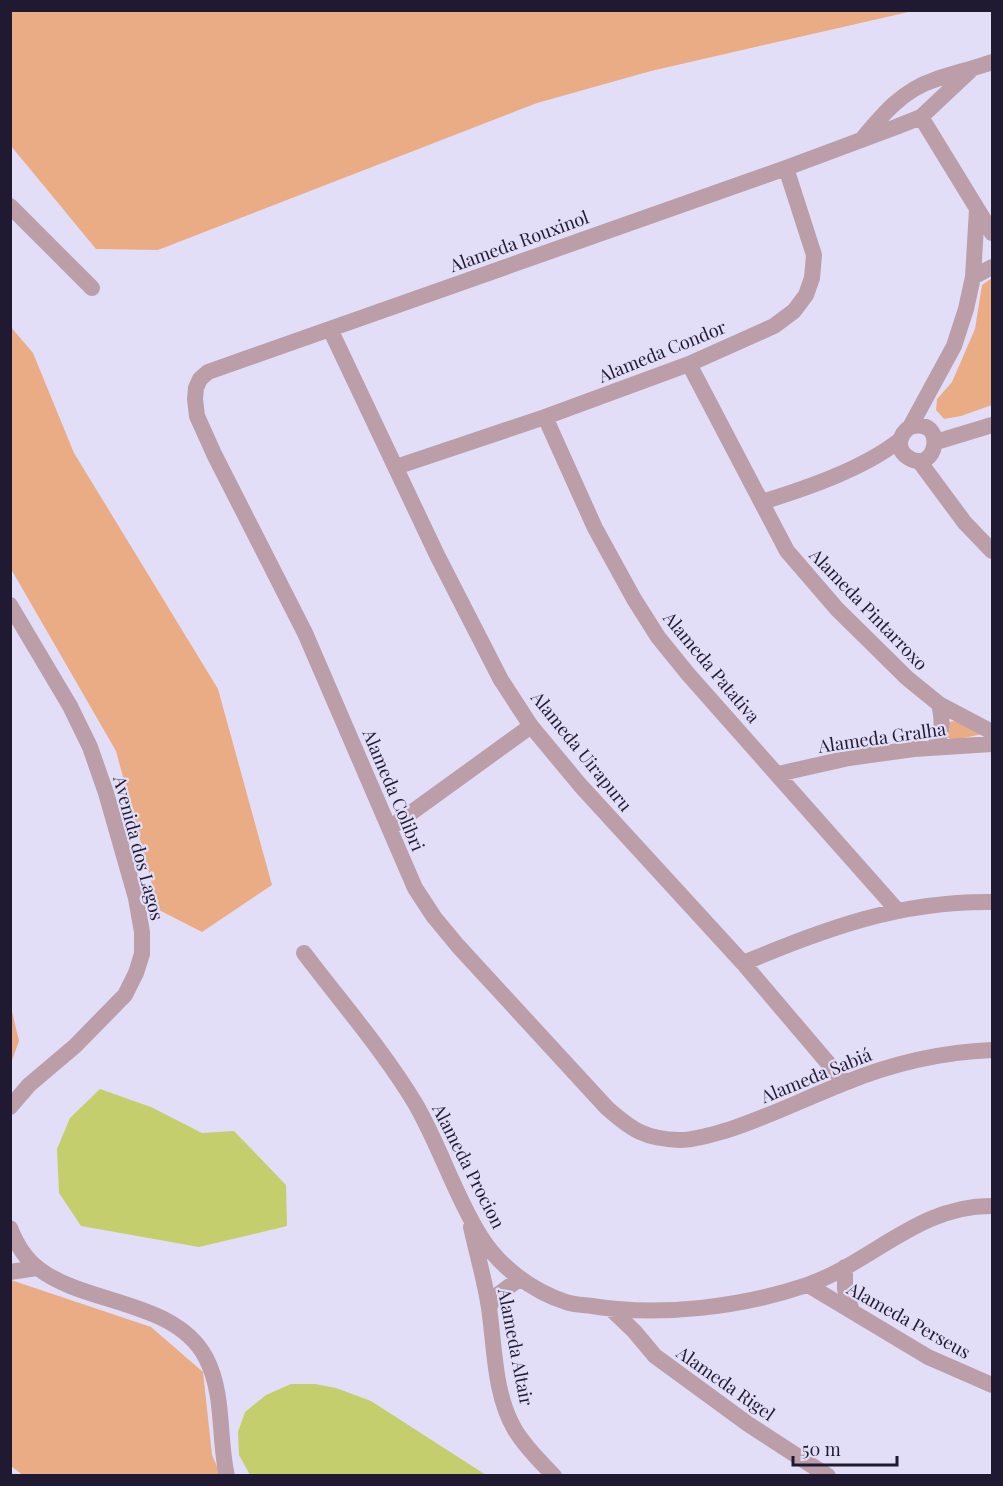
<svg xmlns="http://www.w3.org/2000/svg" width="1003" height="1486" font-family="'Playfair Display',serif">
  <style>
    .green { fill: #e9ac85 }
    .water { fill: #c5ce6d }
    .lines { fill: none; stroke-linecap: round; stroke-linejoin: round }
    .street { stroke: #bc9ea9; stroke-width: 16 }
    .labels { text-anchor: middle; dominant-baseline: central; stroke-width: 4.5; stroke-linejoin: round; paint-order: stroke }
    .street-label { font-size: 18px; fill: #1f1a31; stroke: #e3def8 }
  </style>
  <rect width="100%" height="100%" fill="#e3def8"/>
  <path class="green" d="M10,11L11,10L913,11L651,71L537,103L158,250L96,249L11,146Z
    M992,278V405L961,416L944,419L936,410L937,399L952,382L975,329L982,285Z
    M10,326L33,353L74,453L218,689L272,885L202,932L159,910L116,751L11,569Z
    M954,721L983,734L953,740L947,737L949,722Z
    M10,1003L19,1041L11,1063H10Z
    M11,1280L151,1327L203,1372L212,1455L221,1475L24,1476L11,1466Z"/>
  <path class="water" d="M100,1089L151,1107L202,1133L234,1131L286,1185L287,1226L199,1247L81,1226L59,1193L57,1149L70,1118Z
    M291,1384H315L336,1388L371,1401L486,1475H250L239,1455L238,1432L245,1412L266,1395Z"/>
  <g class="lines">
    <path class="street" d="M972,69L921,117L896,127L786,168L208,372L200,379L196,388L195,399L197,416L214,454L305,633L415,888L434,917L458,946L607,1108C632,1130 645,1139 680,1140C696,1140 713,1134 728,1130C768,1117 804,1099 842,1084C890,1064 941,1052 992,1050
      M921,117L992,233
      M863,138C883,114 903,90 934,80C953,73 973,69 992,62
      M10,206L92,288
      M973,277L992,267
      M330,329L437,555L501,680L531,726L580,785L743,963L845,1083
      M689,364L787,551L837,609L907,678L939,704L992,732
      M545,417L595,528L634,599L658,637L688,674L897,910
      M910,427C948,416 937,475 909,458C895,450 899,434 910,427L954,346L966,309L973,277L977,209
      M936,442L992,425
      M919,461L965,523L992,551
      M396,467L545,417L689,364L774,326L794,311L806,295L812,278L814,255L786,168
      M762,502C807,488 863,469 900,440
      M10,605L70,706L90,747L106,793L136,898L142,932V954L136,973L125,995L75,1046L29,1085L10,1107
      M934,747C943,732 943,721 939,704
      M778,774L849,758L914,749L992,744
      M390,828L531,726
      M304,953C341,1002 383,1050 415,1103C440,1146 455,1196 481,1237C500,1267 532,1291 566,1302C574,1305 584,1305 592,1306C660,1317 742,1307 807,1285C873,1262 919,1205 992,1206
      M743,963C829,928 898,901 992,902
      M471,1227C477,1254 485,1281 489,1308C495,1349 494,1394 515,1430C526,1448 540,1461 554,1476
      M10,1228C16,1243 25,1259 39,1269C86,1305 176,1300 206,1358C225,1395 218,1437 227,1476
      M845,1267V1289L852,1311
      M10,1272L37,1268
      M808,1285L928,1357L992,1385
      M489,1307L495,1297L519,1279
      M612,1310L634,1331L655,1356L748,1424L828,1476"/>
  </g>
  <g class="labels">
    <g class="street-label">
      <text transform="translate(519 241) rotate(-20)">Alameda Rouxinol</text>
      <text transform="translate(662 351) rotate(-22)">Alameda Condor</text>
      <text transform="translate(869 609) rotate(46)">Alameda Pintarroxo</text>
      <text transform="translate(712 667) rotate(50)">Alameda Patativa</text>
      <text transform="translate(882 737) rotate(-8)">Alameda Gralha</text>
      <text transform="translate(582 751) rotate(51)">Alameda Uirapuru</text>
      <text transform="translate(394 790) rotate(67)">Alameda Colibri</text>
      <text transform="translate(139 848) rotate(75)">Avenida dos Lagos</text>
      <text transform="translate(816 1075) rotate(-22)">Alameda Sabiá</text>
      <text transform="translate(469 1166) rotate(63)">Alameda Procion</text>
      <text transform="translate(909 1320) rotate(29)">Alameda Perseus</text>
      <text transform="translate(516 1347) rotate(79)">Alameda Altair</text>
      <text transform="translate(726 1383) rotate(35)">Alameda Rigel</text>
    </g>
  </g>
  <rect width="1003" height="1486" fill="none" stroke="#1f1a31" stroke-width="24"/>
  <path d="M793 1456v9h104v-9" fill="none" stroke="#1f1a31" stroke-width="3"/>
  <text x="802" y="1456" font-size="18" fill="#1f1a31" stroke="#e3def8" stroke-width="4.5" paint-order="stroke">50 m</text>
</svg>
